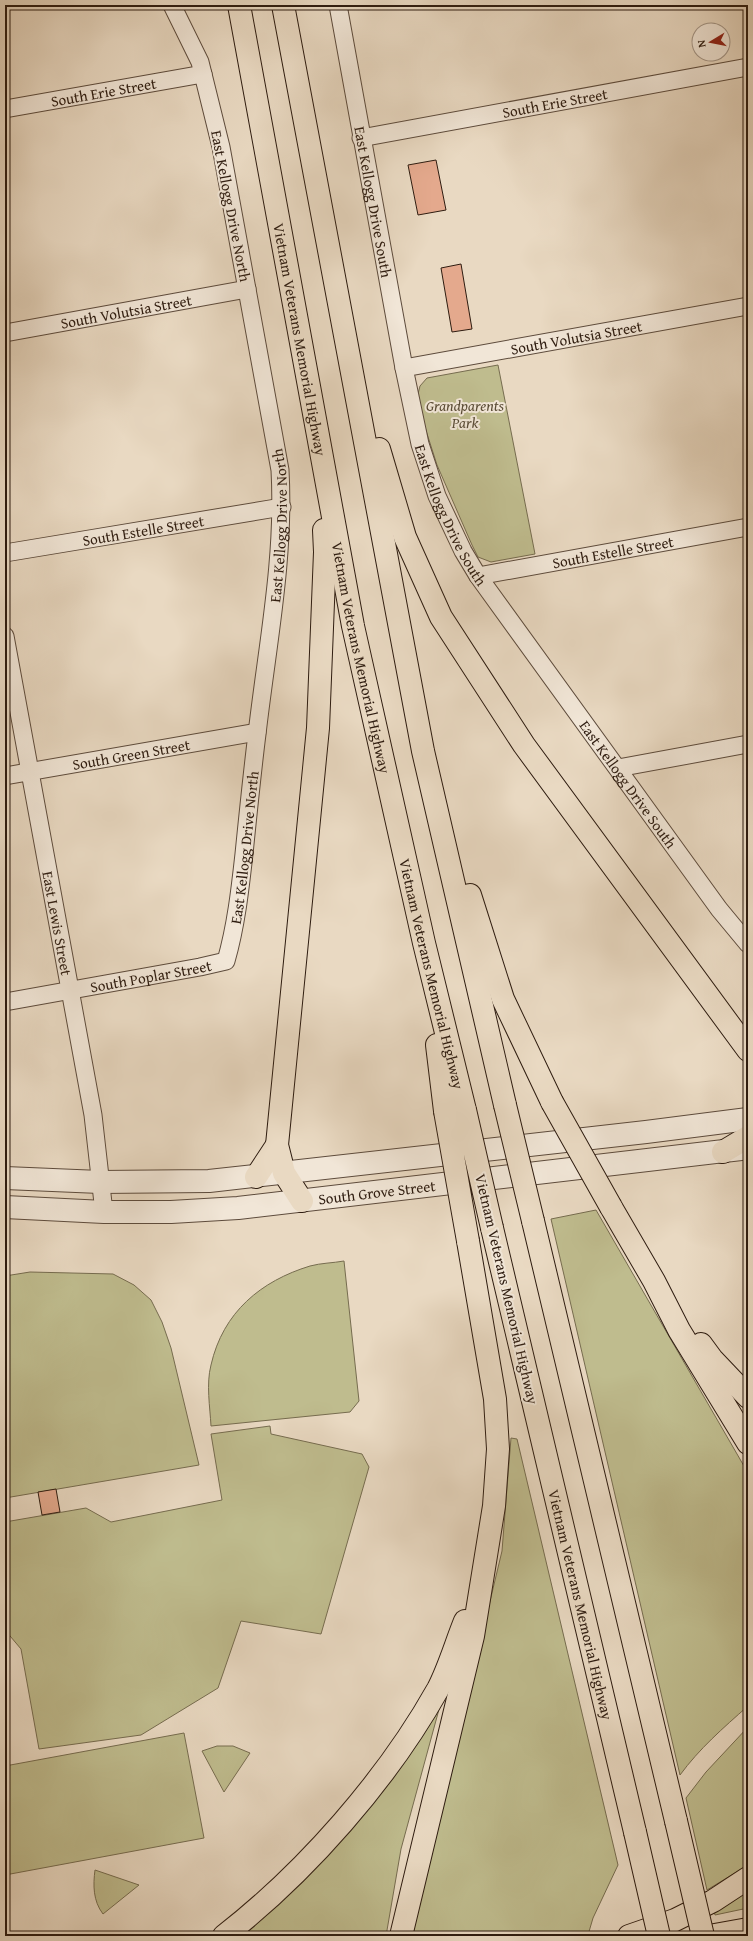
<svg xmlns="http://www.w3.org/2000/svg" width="753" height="1941" font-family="'Gentium Book Plus',serif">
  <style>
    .green { fill: #bfbc8e; stroke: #766c4f }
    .building { fill: #e4a98d; stroke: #2e1c10 }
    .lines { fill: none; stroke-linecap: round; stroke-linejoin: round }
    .minor-casing { stroke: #5d4b3c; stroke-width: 19 }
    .tertiary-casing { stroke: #5d4b3c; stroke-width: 24 }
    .motorway-casing { stroke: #2e1c10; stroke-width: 24 }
    .minor { stroke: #f1e6d7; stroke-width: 17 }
    .tertiary { stroke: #f1e6d7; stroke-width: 22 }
    .motorway { stroke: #e9d9c2; stroke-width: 22 }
    .motorway-bridge-casing { stroke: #2e1c10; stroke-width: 24; stroke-linecap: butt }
    .motorway-bridge { stroke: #e9d9c2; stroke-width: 22 }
    .labels { text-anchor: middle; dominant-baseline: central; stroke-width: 4; stroke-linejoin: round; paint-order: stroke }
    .street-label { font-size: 15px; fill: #2e1c10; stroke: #f1e6d7 }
    .park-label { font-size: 15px; font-style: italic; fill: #5a4c36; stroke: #f1e6d7 }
  </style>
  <rect width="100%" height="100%" fill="#e9d9c2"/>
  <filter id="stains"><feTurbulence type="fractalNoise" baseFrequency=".005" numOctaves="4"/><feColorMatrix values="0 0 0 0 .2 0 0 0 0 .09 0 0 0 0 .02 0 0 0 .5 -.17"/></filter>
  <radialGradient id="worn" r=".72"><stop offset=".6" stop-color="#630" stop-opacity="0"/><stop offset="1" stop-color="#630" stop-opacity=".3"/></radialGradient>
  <path class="green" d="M498,365L535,554L491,562L478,557L472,545L437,465L422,418L417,398L420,386L427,378Z
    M596,1210L748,1473V1706C723,1728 699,1749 680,1775L551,1219Z
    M344,1261L359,1401L350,1412L211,1426C210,1407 206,1384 211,1365C223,1312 261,1281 310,1266C321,1263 333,1263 344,1261Z
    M30,1272L113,1274L134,1285L151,1300L162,1322L171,1348L199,1465L5,1498V1276Z
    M270,1426L271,1434L362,1454L369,1467L321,1634L241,1621L218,1688L141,1735L39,1749L21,1649L5,1630V1522L86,1508L111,1522L222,1500L211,1434Z
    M511,1438L517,1439L618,1865L593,1918L588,1935L410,1936L502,1551Z
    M441,1702L401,1849L386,1936H239Z
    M748,1727V1865L707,1890L686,1798L706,1772Z
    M184,1733L204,1838L5,1875V1766Z
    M217,1746H233L250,1753L224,1792L202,1751Z
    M95,1870L139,1885L103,1914C93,1901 93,1885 95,1870Z
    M748,1890V1908L715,1915L713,1907Z"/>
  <path class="building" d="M436,160L446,210L418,215L408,165Z
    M461,264L472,329L452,332L441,268Z
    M56,1489L60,1512L42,1515L38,1492Z"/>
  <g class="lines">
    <defs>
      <g id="minor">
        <path id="s1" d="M338,5L404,368L420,444L437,496L463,551L478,576L719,909L748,944"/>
        <path id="s2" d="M5,109L203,74"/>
        <path id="s3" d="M361,138L748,67"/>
        <path id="s4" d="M5,333L247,289"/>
        <path id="s5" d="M404,368L748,306"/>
        <path id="s6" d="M5,553L282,507"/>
        <path id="s7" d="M478,576L748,527"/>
        <path id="s8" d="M5,636L93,1115L104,1212"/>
        <path d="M618,768L748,744"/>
        <path id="s9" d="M5,776L257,732"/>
        <path id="s10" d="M5,1002L200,967L226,961C236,926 240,890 244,854C248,814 252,774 257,734C267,646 285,559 280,470L221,147L200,62L172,5"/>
      </g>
      <g id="tertiary">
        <path d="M5,1178L100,1182L209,1181L646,1132L748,1119"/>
        <path id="s11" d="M5,1207L104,1212H171L238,1208L741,1149"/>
      </g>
      <g id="motorway">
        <path id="s12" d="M239,5L353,626L424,943L465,1110"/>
        <path d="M283,5L423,751L505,1105"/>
        <path d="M379,449L405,537L441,617L524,745L748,1050"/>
        <path d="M470,895L503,999L552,1102"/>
        <path d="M437,1045L445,1111"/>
        <path d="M723,1152L748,1137"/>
        <path d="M256,1177L277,1145"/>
        <path d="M302,1201L284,1173L277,1145L318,728L325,552L324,530"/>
        <path d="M611,1207L654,1281L679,1330L748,1443"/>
        <path d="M533,1221L676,1821"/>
        <path id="s13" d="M492,1228L635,1832"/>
        <path d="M701,1344L712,1359L748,1397"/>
        <path d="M224,1936C306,1872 387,1780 438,1689C449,1668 456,1643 465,1621"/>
        <path d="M401,1936L473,1636L494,1506L498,1449L495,1399L468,1241"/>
        <path d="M629,1936L675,1920L713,1901L748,1878"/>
        <path d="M709,1936L748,1929"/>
      </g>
    </defs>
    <use href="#minor" class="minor-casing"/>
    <use href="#tertiary" class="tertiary-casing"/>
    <use href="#motorway" class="motorway-casing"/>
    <use href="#minor" class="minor"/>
    <use href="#tertiary" class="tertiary"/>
    <use href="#motorway" class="motorway"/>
    <defs>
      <path id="motorway-bridge" d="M552,1102L611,1207
        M505,1105L533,1221
        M465,1110L492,1228
        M445,1111L468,1241
        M676,1821L703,1936
        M635,1832L659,1936"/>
    </defs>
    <use href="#motorway-bridge" class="motorway-bridge-casing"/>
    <use href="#motorway-bridge" class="motorway-bridge"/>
  </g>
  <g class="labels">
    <g class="street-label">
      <text stroke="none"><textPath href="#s2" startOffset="100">South Erie Street</textPath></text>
      <text stroke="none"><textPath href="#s3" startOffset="197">South Erie Street</textPath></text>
      <text stroke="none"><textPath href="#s1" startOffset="200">East Kellogg Drive South</textPath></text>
      <text transform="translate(231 206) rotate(79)">East Kellogg Drive North</text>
      <text stroke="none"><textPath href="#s4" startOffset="123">South Volutsia Street</textPath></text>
      <text stroke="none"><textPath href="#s5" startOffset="175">South Volutsia Street</textPath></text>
      <text stroke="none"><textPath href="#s12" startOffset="340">Vietnam Veterans Memorial Highway</textPath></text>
      <text stroke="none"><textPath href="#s1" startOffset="524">East Kellogg Drive South</textPath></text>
      <text stroke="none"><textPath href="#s10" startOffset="664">East Kellogg Drive North</textPath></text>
      <text stroke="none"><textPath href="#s6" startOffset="140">South Estelle Street</textPath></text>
      <text stroke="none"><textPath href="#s7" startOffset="137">South Estelle Street</textPath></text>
      <text stroke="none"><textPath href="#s12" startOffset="664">Vietnam Veterans Memorial Highway</textPath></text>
      <text stroke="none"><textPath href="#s9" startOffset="128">South Green Street</textPath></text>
      <text stroke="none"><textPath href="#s1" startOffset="848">East Kellogg Drive South</textPath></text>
      <text stroke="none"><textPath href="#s10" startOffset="340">East Kellogg Drive North</textPath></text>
      <text stroke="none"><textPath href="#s8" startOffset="292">East Lewis Street</textPath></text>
      <text stroke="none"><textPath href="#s12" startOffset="988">Vietnam Veterans Memorial Highway</textPath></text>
      <text stroke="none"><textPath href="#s10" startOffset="148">South Poplar Street</textPath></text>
      <text stroke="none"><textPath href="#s11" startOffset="373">South Grove Street</textPath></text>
      <text transform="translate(507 1289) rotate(77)">Vietnam Veterans Memorial Highway</text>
      <text stroke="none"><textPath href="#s13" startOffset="387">Vietnam Veterans Memorial Highway</textPath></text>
    </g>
    <g class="park-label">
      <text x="465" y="405">Grandparents<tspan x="465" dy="17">Park</tspan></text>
    </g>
  </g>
  <rect width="753" height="1941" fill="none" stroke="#e9d9c2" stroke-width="20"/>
  <rect x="6" y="6" width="741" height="1929" fill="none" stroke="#2e1c10" stroke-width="2"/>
  <rect x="10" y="10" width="733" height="1921" fill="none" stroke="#2e1c10"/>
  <g transform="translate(711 42) rotate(260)"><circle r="19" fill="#f1e6d7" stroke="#a39587"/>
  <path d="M0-3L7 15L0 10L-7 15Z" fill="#8f2418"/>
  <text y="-6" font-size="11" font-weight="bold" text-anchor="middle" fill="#2e1c10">N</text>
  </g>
  <rect width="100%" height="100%" filter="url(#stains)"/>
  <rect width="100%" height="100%" fill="url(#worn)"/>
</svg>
